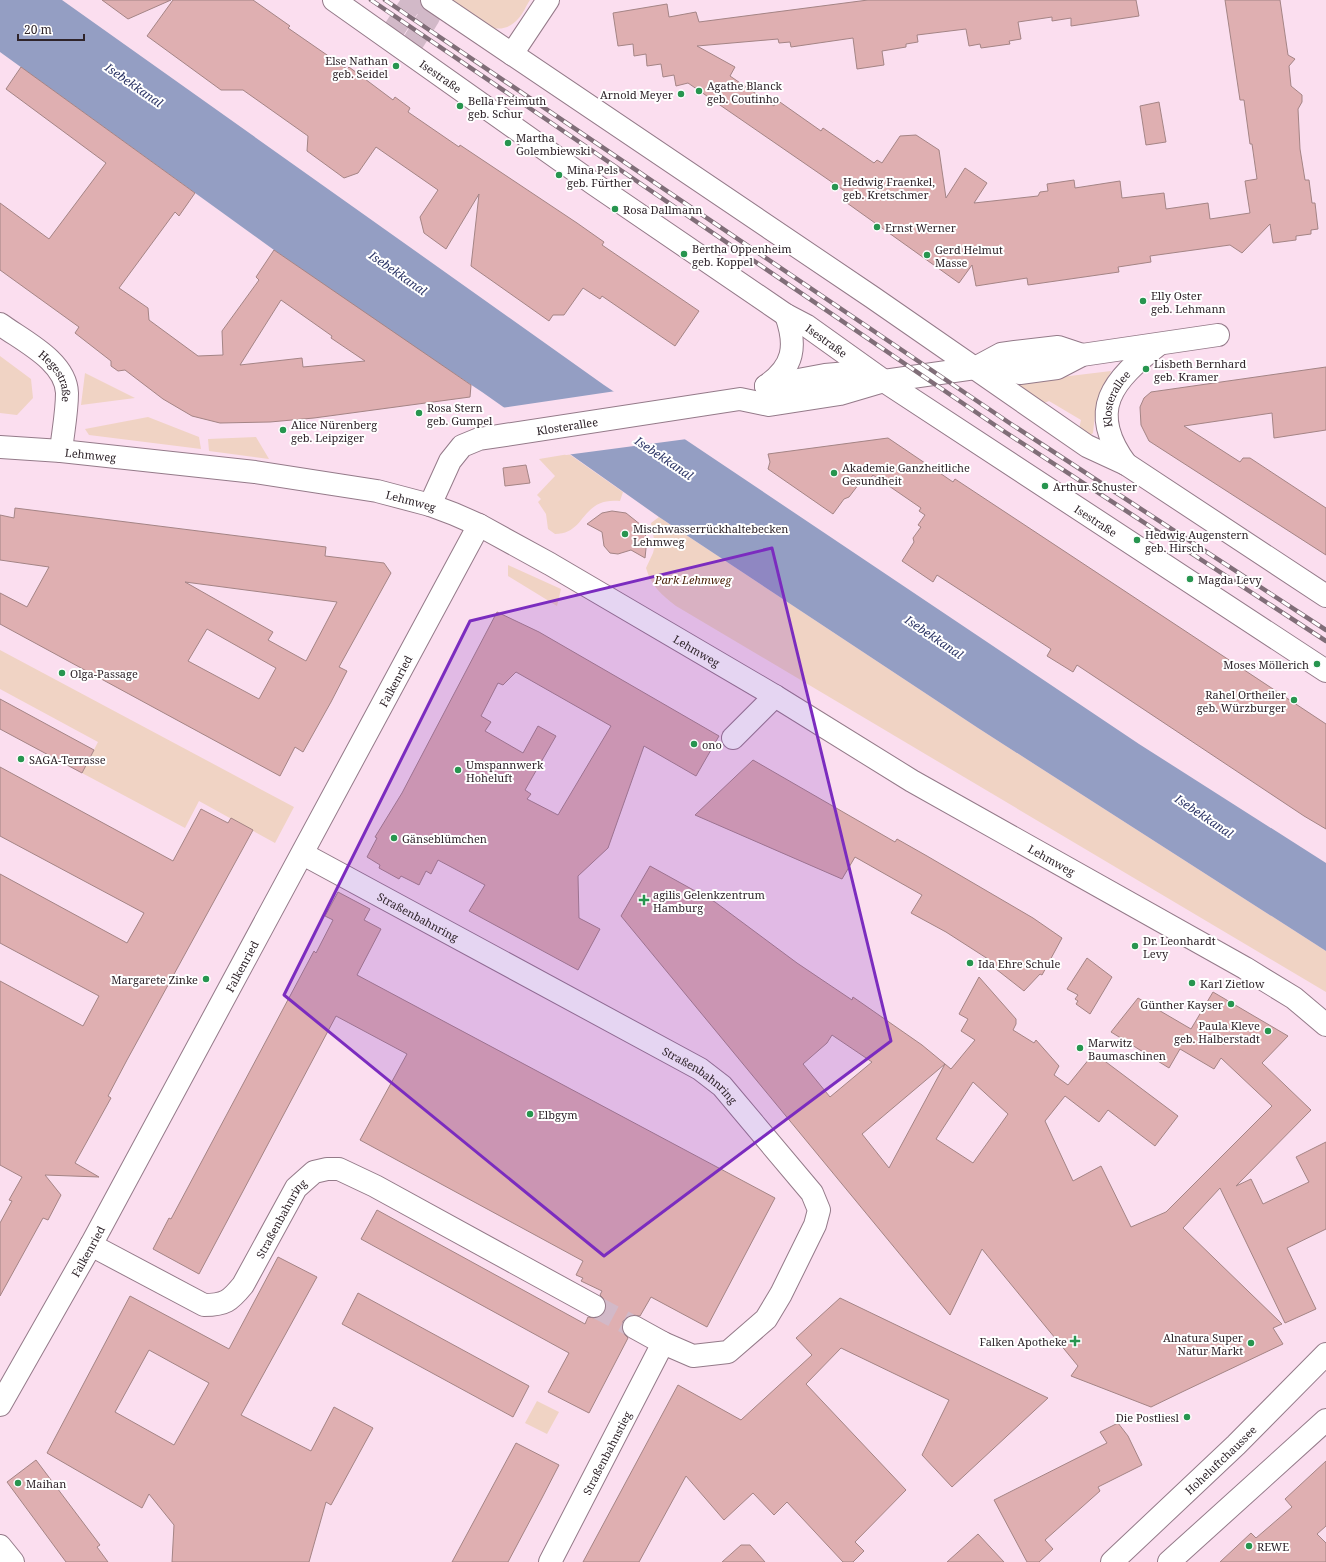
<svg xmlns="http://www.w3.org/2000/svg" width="1326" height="1562" font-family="'Noto Serif',serif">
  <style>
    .green { fill: #f0d3c4 }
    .water { fill: #949ec3 }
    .pier { fill: #fbdeef }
    .building { fill: #dfafb1; stroke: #a48485; fill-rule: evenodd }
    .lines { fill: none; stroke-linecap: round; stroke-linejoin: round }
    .street-tunnel { stroke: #d2b9c8; stroke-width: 22; stroke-dasharray: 22 11; stroke-linecap: butt }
    .street-casing { stroke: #947a89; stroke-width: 24 }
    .secondary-casing { stroke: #947a89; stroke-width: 24 }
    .primary-casing { stroke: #947a89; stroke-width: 24 }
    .street { stroke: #fff; stroke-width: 22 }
    .secondary { stroke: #fff; stroke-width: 22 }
    .primary { stroke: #fff; stroke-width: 22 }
    .rail-casing { stroke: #806e78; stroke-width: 4.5 }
    .rail { stroke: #fff; stroke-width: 3; stroke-dasharray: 9; stroke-linecap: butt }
    .marked { fill: #7b2cbf; fill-opacity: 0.2; stroke: #7b2cbf; stroke-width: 3; stroke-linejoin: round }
    .poi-dot { fill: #27954f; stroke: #fff; stroke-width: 1.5 }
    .labels { text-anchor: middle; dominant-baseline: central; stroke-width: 4; stroke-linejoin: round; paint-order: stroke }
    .poi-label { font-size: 11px; fill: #2f242a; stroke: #fff; text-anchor: start }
    .street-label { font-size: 11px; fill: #2f242a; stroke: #fff }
    .park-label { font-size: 11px; font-style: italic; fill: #492209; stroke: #fff }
    .water-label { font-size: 12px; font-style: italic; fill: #2e3768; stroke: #fff }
  </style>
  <rect width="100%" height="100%" fill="#fbdeef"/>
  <path class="green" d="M451,0H530C526,6 523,14 518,19C495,44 470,14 451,0Z
    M0,356L31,379L33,398L17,415L0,413Z
    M1111,371L1096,406L1093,433L1090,436L1079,429L1081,420L1049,401L1042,404L1012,383Z
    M85,373L135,398L81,405Z
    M148,417L199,437L201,449L89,435L85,429Z
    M256,437L269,459L209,451L208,439Z
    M569,454L623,492L620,501C580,497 587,534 555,534L548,529L546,514L538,502L541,499L537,495L555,476L539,459Z
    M659,517L978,728L1326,951V992L676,606C662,595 651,586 646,568L653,553L655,545L651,523Z
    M508,565L561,589L557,606L508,576Z
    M0,650L294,807L275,843L199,801L185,828L82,773L98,742L0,689Z
    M537,1401L559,1412L547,1434L525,1423Z"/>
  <path class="water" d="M0,0H62L604,385L1139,744L1326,863V951L978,728L659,517L482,392L387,329L274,250L0,52Z"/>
  <path class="pier" d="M616,391L687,439L566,455L501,408Z"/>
  <path class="building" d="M102,0H171L128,19Z
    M173,0H253L290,26L288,28L327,55L347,69L349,67L393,100L395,97L410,108L408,112L459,147L460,145L577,223L604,242L602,245L699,311L675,346L602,296L600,299L583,288L564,315H553L549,321L471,266L479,194L446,249L424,233L420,217L438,190L376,147L358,173L344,178L307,151L308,136L243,90H221L147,36Z
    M868,0H1136L1139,16L1071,26V18L1052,21V17L1018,22L1021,39L1009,41L1010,44L981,48L980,44L969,46L966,29L917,35L918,42L906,44V47L882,51L884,65L857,69L853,38L791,47L790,42L779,43L778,39L697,46L735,67L730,76L774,106L777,100L821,131L823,128L874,163L877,160L882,163L900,136L916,135L939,150L946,198L965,168L987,183L974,203L1038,196L1040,192L1048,191L1047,184L1074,180L1075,188L1120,181L1122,198L1164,193L1166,209L1208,203L1210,219L1250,213L1245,181L1257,179L1252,144H1250L1244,100H1240L1225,0H1280L1288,55L1295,59L1289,66L1291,86L1302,95V102L1298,109L1300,149L1305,180H1309L1312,203H1315L1318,229L1311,230V234L1296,236V240L1273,243L1270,224L1242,253L1230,245L1150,256L1151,262L1118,267L1119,272L1028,285L1027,278L976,286L972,265L959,283L847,203L852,196L688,83L676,86L674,75L663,77L661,64L647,66L646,54L634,56L633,44L618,46L613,13L667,4L669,17L696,12L699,22Z
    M21,67L195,193L179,216L175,212L119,288L148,308L149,320L198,356L223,355L222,331L259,280L256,277L274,250L471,385L470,397L314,418L270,422L220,423L192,416L163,399L125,370L118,371L111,366V361L75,333L79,327L0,270V203L49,239L106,163L6,89ZM281,300L332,336L331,338L365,361L303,367L302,358L240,365Z
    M1159,102L1166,142L1146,145L1140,106Z
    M1326,367V430L1274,438L1272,413L1184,426L1240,462L1243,458H1250L1326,508V555L1149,441L1141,425L1140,407L1144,398L1151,392Z
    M888,438L953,482L955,479L1326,724V829L1304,816L1077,665L1073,672L1047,656L1051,649L937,575L933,582L902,561L914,542L913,538L921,527L918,525L925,515L919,511L921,508L873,475L866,484L862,480L849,497L844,499L833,514L768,469L770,462L768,454Z
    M526,465L530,483L505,486L503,468Z
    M15,508L326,547L325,556L384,563L391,573L339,667L347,671L331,702L303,752L295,747L280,776L0,624V593L27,607L49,567L0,560V515L14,518ZM185,582L337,602L306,661L268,640L273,632ZM207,629L276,668L259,699L188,661Z
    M612,511L626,513L641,525L647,539L645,558L631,550L618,554L610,553L604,546L602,532L587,524L602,513Z
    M497,612L539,632L719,736L696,776L644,746L608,848L578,876L579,918L600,929L578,970L469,911L485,885L438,860L431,874L426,871L419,885L401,876L399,879L379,868L380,865L367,857L377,838L375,837L402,793ZM516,672L611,726L558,815L527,799L531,794L525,790L556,736L538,726L523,753L485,731L491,722L481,716L498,683L503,685Z
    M0,699L94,750L82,773L0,729Z
    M753,760L895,842L897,839L927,856L1033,918L1062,938L1042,975L1040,974L1024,991L987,962L988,959L946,932L911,913L922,895L855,857L842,879L695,815Z
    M0,767L173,861L201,809L228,823L231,818L253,830L127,1060L108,1096L111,1098L75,1163L99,1177L45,1175L61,1195L48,1220L43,1218L0,1296V1223L12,1201L9,1200L22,1177L0,1165V981L83,1026L99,996L0,943V874L127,943L144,913L0,836Z
    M650,866L715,902L797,963L852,1000L853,997L922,1045L945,1064L862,1134L889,1168L945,1064L951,1069L975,1040L961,1031L968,1019L959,1014L979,977L1016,1019V1024L1013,1030L1034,1043L1036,1040L1059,1066L1054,1075L1068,1085L1094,1053L1178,1116L1155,1146L1108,1110L1099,1122L1065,1096L1045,1121L1073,1181L1101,1166L1131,1227L1166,1212L1272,1106L1221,1058L1214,1069L1180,1049L1169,1068L1111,1032L1138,998L1191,1029L1213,992L1288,1036L1262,1063L1311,1110L1236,1186L1251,1179L1263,1204L1309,1182L1296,1157L1326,1142V1229L1287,1248L1316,1309L1285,1323L1220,1188L1183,1228L1282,1324L1273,1328L1283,1344L1182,1392L1151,1407L1071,1376L1078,1366L982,1249L950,1315L621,916ZM832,1035L872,1062L830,1097L803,1064L827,1043ZM973,1082L1008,1114L973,1163L936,1139Z
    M338,892L370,909L364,920L381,929L357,975L775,1198L707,1327L651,1297L640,1316L633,1315L627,1317L623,1321L622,1327L623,1333L628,1338L589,1413L548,1392L569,1353L361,1239L377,1210L585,1324L588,1317L595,1318L600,1317L605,1312L606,1305L605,1300L600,1295L602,1291L581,1281L583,1278L576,1275L583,1261L360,1140L407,1054L336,1016L199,1274L153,1249L169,1218L171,1219L314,951L316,953L333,920L325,916Z
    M1087,958L1112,977L1090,1014L1076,1004L1078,1001L1075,999L1078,995L1067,989Z
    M278,1257L317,1277L241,1415L311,1451L334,1407L373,1428L331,1505L326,1502L309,1562H172L174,1525L149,1494L142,1508L47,1453L130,1296L229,1349ZM149,1350L209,1383L174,1445L115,1412Z
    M358,1293L529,1386L513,1417L342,1324Z
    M840,1298L1048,1398L952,1487L922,1455L949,1400L841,1348L806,1384L906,1490L855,1542L864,1551L853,1562H843L787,1502L774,1515L753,1493L724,1520L686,1476L639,1562H583L678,1385L741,1420L812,1355L796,1338Z
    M1118,1423L1128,1436L1142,1465L1098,1487L1100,1491L1045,1540L1053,1549L1039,1562H1027L994,1500L1107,1443L1100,1432Z
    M516,1443L559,1465L542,1498L508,1562H452Z
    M36,1460L100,1545L97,1547L108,1562H66L7,1482Z
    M1326,1461V1526L1317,1534L1326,1543V1562H1220L1251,1533L1256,1538L1292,1507L1285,1499Z
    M978,1534L1004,1562H947Z
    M741,1545H750L765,1562H722Z"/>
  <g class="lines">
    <path class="street-tunnel" d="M388,39L410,5L422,0
      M407,52L429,17L428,0
      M594,1306L634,1327"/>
    <defs>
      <g id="street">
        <path id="s1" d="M334,0L594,184L786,315L807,326L884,381L1326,671"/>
        <path d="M432,0L872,297L1087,446L1126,464L1326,596"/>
        <path d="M512,54L548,0"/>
        <path id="s2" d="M0,324C23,341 66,361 67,393C67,412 63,432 61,451"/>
        <path d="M975,368L1001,354L1015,352L1058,347L1082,355"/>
        <path d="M766,386L825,375L848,373L875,379"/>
        <path d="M766,386C794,367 797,346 786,315"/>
        <path id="s3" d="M1126,464C1086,410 1113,380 1158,345"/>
        <path id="s4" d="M430,505L450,461L462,446L479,439L740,399L769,405L840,394L884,381L975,368L1020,373L1057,368L1082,355L1218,335"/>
        <path d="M733,738L775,696"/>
        <path id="s5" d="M303,854L700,1069L722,1086L812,1193L819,1210L815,1225L781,1294L766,1319L728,1352L693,1356L663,1343L634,1327"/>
        <path id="s6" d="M91,1245L204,1305C225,1305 230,1301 243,1285L296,1188L314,1172L327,1169H339L375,1186L594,1306"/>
        <path id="s7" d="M0,1405L91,1245L479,525"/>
        <path d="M0,1546L13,1562"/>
        <path id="s8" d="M550,1562L663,1343"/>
      </g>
      <g id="secondary">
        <path id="s9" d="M0,447L61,451L255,472L377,491L430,505L454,514L479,525L550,564L775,696L912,781L1245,968L1294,998L1326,1025"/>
      </g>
      <g id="primary">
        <path id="s10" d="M1112,1562L1236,1445L1326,1354"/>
        <path d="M1169,1562L1326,1420"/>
      </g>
    </defs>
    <use href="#street" class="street-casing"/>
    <use href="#secondary" class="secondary-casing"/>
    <use href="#primary" class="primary-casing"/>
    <use href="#street" class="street"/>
    <use href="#secondary" class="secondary"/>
    <use href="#primary" class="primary"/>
    <defs>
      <path id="rail" d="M371,0L1005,432L1326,641
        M385,0L1011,424L1326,630"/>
    </defs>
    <use href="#rail" class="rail-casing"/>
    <use href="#rail" class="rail"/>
  </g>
  <path class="marked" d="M772,548L891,1041L604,1256L284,995L470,621Z"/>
  <g class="poi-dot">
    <circle cx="396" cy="66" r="4"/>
    <circle cx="699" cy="91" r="4"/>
    <circle cx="681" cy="94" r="4"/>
    <circle cx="460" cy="106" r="4"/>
    <circle cx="508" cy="143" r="4"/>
    <circle cx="559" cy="175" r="4"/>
    <circle cx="835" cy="187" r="4"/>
    <circle cx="615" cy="209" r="4"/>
    <circle cx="877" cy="227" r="4"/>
    <circle cx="684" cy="254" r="4"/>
    <circle cx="927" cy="255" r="4"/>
    <circle cx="1143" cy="301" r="4"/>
    <circle cx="1146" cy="369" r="4"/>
    <circle cx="419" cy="413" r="4"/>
    <circle cx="283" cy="430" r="4"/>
    <circle cx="834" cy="473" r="4"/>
    <circle cx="1045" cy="486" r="4"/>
    <circle cx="625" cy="534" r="4"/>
    <circle cx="1137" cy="540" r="4"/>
    <circle cx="1190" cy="579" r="4"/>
    <circle cx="1317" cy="664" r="4"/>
    <circle cx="62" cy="673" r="4"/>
    <circle cx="1294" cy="700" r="4"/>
    <circle cx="694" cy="744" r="4"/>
    <circle cx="21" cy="759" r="4"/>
    <circle cx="458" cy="770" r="4"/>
    <circle cx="394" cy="838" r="4"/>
    <path d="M642 894h4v4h4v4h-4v4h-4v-4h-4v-4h4z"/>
    <circle cx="1135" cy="946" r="4"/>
    <circle cx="970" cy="963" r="4"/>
    <circle cx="206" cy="979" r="4"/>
    <circle cx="1192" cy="983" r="4"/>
    <circle cx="1231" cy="1004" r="4"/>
    <circle cx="1268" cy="1031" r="4"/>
    <circle cx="1080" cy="1048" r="4"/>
    <circle cx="530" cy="1114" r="4"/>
    <path d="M1073 1335h4v4h4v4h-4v4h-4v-4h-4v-4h4z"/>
    <circle cx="1251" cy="1343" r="4"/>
    <circle cx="1187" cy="1417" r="4"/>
    <circle cx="18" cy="1483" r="4"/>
    <circle cx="1249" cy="1546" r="4"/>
  </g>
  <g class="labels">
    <g class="poi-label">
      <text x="388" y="60" text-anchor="end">Else Nathan<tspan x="388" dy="13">geb. Seidel</tspan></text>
      <text x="707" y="85">Agathe Blanck<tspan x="707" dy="13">geb. Coutinho</tspan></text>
      <text x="673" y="94" text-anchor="end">Arnold Meyer</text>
      <text x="468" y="100">Bella Freimuth<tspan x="468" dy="13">geb. Schur</tspan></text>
      <text x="516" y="137">Martha<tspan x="516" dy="13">Golembiewski</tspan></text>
      <text x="567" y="169">Mina Pels<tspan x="567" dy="13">geb. Fürther</tspan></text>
      <text x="843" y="181">Hedwig Fraenkel,<tspan x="843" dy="13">geb. Kretschmer</tspan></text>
      <text x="623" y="209">Rosa Dallmann</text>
      <text x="885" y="227">Ernst Werner</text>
      <text x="692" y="248">Bertha Oppenheim<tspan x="692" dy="13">geb. Koppel</tspan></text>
      <text x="935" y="249">Gerd Helmut<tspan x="935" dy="13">Masse</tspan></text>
      <text x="1151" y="295">Elly Oster<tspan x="1151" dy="13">geb. Lehmann</tspan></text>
      <text x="1154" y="363">Lisbeth Bernhard<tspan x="1154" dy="13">geb. Kramer</tspan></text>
      <text x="427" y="407">Rosa Stern<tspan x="427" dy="13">geb. Gumpel</tspan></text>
      <text x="291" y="424">Alice Nürenberg<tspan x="291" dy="13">geb. Leipziger</tspan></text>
      <text x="842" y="467">Akademie Ganzheitliche<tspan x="842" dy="13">Gesundheit</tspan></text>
      <text x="1053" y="486">Arthur Schuster</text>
      <text x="633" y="528">Mischwasserrückhaltebecken<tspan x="633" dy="13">Lehmweg</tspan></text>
      <text x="1145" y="534">Hedwig Augenstern<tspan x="1145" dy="13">geb. Hirsch</tspan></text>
      <text x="1198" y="579">Magda Levy</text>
      <text x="1309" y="664" text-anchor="end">Moses Möllerich</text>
      <text x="70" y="673">Olga-Passage</text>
      <text x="1286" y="694" text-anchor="end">Rahel Ortheiler<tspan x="1286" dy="13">geb. Würzburger</tspan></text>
      <text x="702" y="744">ono</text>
      <text x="29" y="759">SAGA-Terrasse</text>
      <text x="466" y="764">Umspannwerk<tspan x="466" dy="13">Hoheluft</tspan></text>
      <text x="402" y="838">Gänseblümchen</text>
      <text x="653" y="894">agilis Gelenkzentrum<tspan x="653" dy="13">Hamburg</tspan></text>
      <text x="1143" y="940">Dr. Leonhardt<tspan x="1143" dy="13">Levy</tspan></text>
      <text x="978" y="963">Ida Ehre Schule</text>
      <text x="198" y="979" text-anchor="end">Margarete Zinke</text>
      <text x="1200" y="983">Karl Zietlow</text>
      <text x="1223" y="1004" text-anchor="end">Günther Kayser</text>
      <text x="1260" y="1025" text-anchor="end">Paula Kleve<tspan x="1260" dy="13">geb. Halberstadt</tspan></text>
      <text x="1088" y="1042">Marwitz<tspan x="1088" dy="13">Baumaschinen</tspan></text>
      <text x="538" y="1114">Elbgym</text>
      <text x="1243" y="1337" text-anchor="end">Alnatura Super<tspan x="1243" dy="13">Natur Markt</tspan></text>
      <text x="1067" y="1341" text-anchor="end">Falken Apotheke</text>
      <text x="1179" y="1417" text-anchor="end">Die Postliesl</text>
      <text x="26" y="1483">Maihan</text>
      <text x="1257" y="1546">REWE</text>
    </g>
    <g class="street-label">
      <text stroke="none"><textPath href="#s1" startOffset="131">Isestraße</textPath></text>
      <text stroke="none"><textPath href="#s1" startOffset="599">Isestraße</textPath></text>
      <text stroke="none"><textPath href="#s2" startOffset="79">Hegestraße</textPath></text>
      <text stroke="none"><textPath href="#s3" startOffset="72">Klosterallee</textPath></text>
      <text stroke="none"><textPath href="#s4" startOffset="175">Klosterallee</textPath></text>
      <text stroke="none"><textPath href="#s9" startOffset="91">Lehmweg</textPath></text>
      <text stroke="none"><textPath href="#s9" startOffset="415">Lehmweg</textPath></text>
      <text stroke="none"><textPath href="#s1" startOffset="923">Isestraße</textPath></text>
      <text stroke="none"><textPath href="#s9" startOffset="739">Lehmweg</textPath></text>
      <text stroke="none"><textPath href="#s7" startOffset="825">Falkenried</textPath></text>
      <text stroke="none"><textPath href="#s9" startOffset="1151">Lehmweg</textPath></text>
      <text stroke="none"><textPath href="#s5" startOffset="131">Straßenbahnring</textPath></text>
      <text stroke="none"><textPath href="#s7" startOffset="501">Falkenried</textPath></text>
      <text stroke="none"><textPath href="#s5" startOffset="455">Straßenbahnring</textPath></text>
      <text stroke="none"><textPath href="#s6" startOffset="251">Straßenbahnring</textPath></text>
      <text stroke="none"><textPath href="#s7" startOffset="177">Falkenried</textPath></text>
      <text stroke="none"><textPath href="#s8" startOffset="123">Straßenbahnstieg</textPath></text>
      <text stroke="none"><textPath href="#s10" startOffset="149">Hoheluftchaussee</textPath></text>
    </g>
    <g class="park-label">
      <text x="693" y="579">Park Lehmweg</text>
    </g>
    <g class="water-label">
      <text transform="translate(134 85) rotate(35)">Isebekkanal</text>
      <text transform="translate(398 273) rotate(35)">Isebekkanal</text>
      <text transform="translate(664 458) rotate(34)">Isebekkanal</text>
      <text transform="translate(934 637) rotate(34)">Isebekkanal</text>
      <text transform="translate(1204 816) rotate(34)">Isebekkanal</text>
    </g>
  </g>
  <path d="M18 34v6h66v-6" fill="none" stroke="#2f242a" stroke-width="2"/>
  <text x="24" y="34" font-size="12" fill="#2f242a" stroke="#ffffff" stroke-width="3" paint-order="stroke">20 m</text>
</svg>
